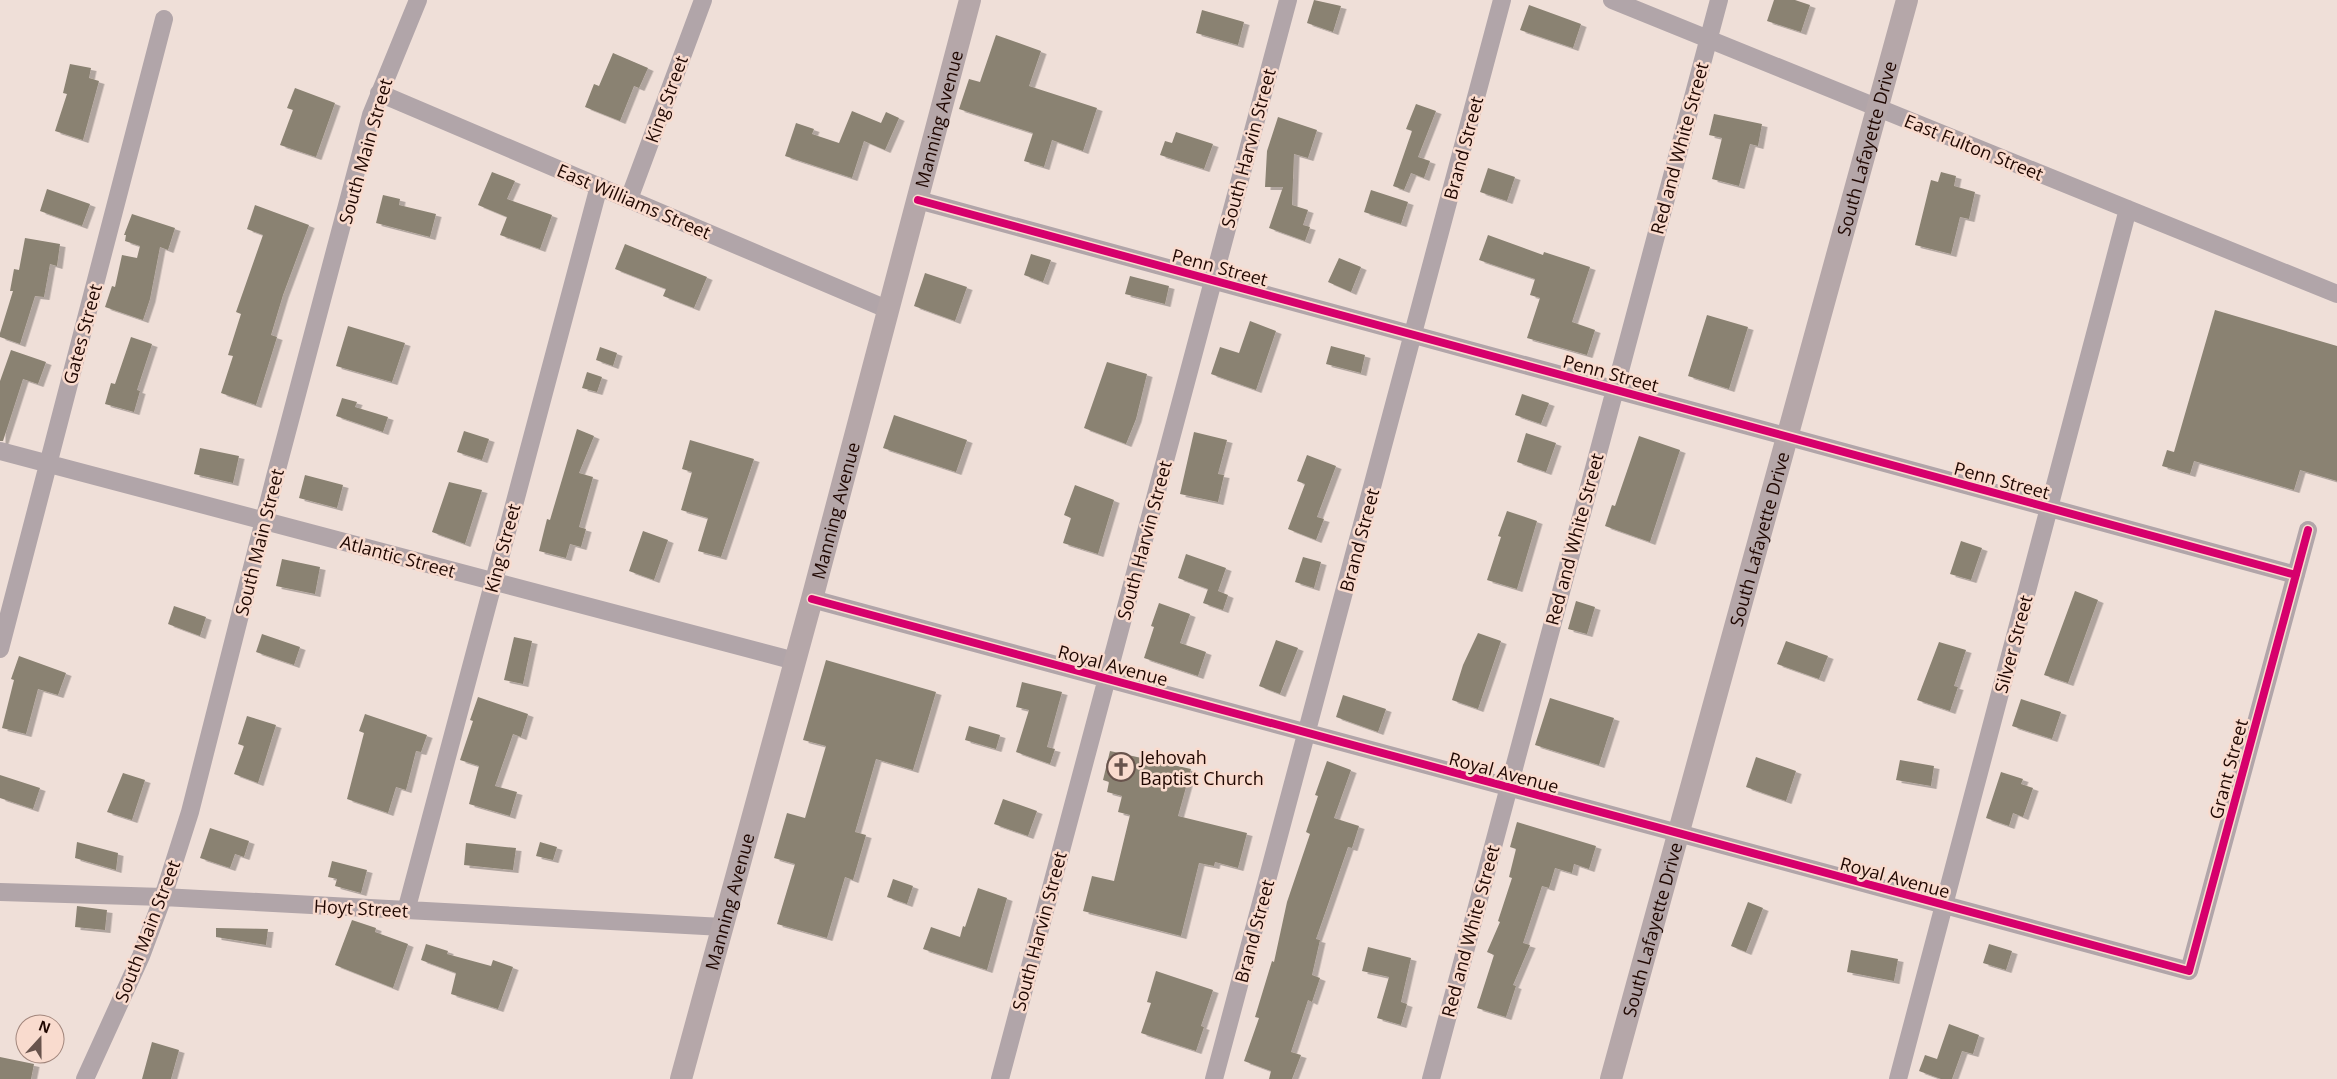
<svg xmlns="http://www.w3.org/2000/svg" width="2337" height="1079" font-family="'Open Sans',sans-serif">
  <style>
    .building { fill: #8a8272; filter: url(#shadow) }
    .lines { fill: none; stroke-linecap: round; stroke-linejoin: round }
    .minor { stroke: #b1a5a9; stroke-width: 18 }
    .major { stroke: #b5a7a9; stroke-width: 22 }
    .cycleway-casing { stroke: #f9dbce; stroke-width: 11 }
    .cycleway { stroke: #d6006c; stroke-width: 8 }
    .labels { text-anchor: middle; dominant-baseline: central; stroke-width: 5; stroke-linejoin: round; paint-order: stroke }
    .street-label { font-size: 18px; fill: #1f0701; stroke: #f9dbce }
    .poi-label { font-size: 18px; fill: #1f0701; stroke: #f9dbce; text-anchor: start }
  </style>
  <defs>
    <filter id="shadow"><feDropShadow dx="5.5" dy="3" stdDeviation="0" flood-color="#0004"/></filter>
  </defs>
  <rect width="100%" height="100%" fill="#efdfd8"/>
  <path class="building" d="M1314,0L1341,6L1333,32L1307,23Z
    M1774,0H1795L1810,5L1801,32L1767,21Z
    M1529,5L1581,24L1573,48L1520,30Z
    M1202,10L1244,22L1238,45L1196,33Z
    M996,35L1041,51L1029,86L1097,108L1083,151L1052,140L1044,167L1024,161L1033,133L959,109L969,79L980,82Z
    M613,53L648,68L639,88L634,86L620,121L585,107L594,84L599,86Z
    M70,64L91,68L89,78L99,81L83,140L55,131L67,94L63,93Z
    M295,88L335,103L316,157L280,145L293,110L287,108Z
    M1416,104L1436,111L1418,157L1430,161L1424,178L1411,173L1404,190L1393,186L1412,131L1406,129Z
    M852,111L881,123L886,112L899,118L885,150L864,141L852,178L785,156L796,123L814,129L812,134L839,143Z
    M1714,114L1762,124L1758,146L1750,144L1739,186L1712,179L1722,138L1709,135Z
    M1278,117L1317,130L1308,158L1294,154L1292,205L1308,210L1303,225L1310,227L1305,241L1269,228L1283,187H1265L1267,151Z
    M1176,132L1213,144L1204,169L1160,155L1165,141L1172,143Z
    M1488,168L1515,177L1507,201L1480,192Z
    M492,172L515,181L507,199L552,215L540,249L500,235L507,217L478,205Z
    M1941,172L1956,176L1954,186L1975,192L1969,219L1960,217L1951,254L1915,245L1931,180L1938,182Z
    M47,189L90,204L82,226L40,211Z
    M1371,190L1408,202L1401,224L1364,212Z
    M383,195L400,199L399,205L436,214L430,237L376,223Z
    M255,205L309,225L283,295L271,335L277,337L256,405L221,393L233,356L228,355L241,314L236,312L263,235L247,229Z
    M132,214L175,228L168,250L160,247L150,299L143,320L105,307L112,286L115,287L122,255L137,258L140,246L125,241L126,235H124Z
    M1488,235L1543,255L1544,252L1590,267L1572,322L1595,330L1587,355L1527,338L1540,298L1530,295L1535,279L1479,260Z
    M25,238L60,244L57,266L50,264L44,297L35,296L20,344L0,337V333L13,291H10L14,269L19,270Z
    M625,244L707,277L694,308L663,296L666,289L615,269Z
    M1031,254L1051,260L1043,282L1024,275Z
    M1339,258L1361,267L1351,292L1328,282Z
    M925,273L967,287L955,321L914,306Z
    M1130,276L1169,286L1165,304L1125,294Z
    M2215,310L2337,346V481L2300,470L2294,490L2194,461L2190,474L2162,466L2167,450L2174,452Z
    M1707,315L1748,327L1729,389L1688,376Z
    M1250,321L1276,331L1256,390L1211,374L1220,347L1239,353Z
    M348,326L405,343L392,382L336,366Z
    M131,337L152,344L137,390L140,391L134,412L105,404L111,383L115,384Z
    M1331,346L1365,355L1361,373L1326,364Z
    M600,347L617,353L613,366L596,360Z
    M11,350L46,362L38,384L23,379L3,441H0V381Z
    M1107,362L1147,374L1136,419L1126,444L1084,428Z
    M587,372L602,377L597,392L582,388Z
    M1522,394L1549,403L1541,424L1515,415Z
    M342,398L357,402L355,407L388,417L383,432L336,416Z
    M894,415L967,440L956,472L883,448Z
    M577,429L594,436L579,473L593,477L579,527L586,529L581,547L570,544L566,558L539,551L547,519L550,520Z
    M464,431L489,439L482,460L457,452Z
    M1194,432L1227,440L1218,474L1224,475L1218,502L1180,494Z
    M1526,433L1556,443L1546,472L1517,462Z
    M1639,436L1680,450L1650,542L1605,526L1612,505L1615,506Z
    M690,440L754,459L721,557L698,551L708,518L681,510L692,472L682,469Z
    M200,448L239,456L233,483L194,474Z
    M1307,455L1336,466L1317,517L1324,519L1316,540L1288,529L1305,484L1297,481Z
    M305,475L343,485L337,508L299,498Z
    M449,482L482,490L465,544L432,532Z
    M1075,485L1114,500L1098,554L1063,543L1071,518L1064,515Z
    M1507,511L1537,521L1517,589L1487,580L1501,537L1498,536Z
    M643,531L668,540L654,580L629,571Z
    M1961,541L1982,548L1971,580L1950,574Z
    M1186,554L1226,568L1218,591L1228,595L1223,610L1203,603L1208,589L1178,578Z
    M1303,557L1321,562L1314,588L1295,582Z
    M282,559L320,567L315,594L276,586Z
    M2075,591L2098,600L2068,683L2044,675Z
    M1576,601L1595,607L1587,634L1568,629Z
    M1159,603L1190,614L1180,643L1206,652L1198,676L1144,658L1154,627L1151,626Z
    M174,606L206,617L200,636L168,624Z
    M1478,633L1501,641L1478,709L1452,700L1463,665Z
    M262,634L300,647L294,665L256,652Z
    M514,637L532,641L523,684L504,680Z
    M1276,640L1298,648L1280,694L1259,686Z
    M1786,641L1828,656L1819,679L1777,664Z
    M1939,642L1966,650L1954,686L1958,687L1950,711L1917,700Z
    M19,656L66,673L58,695L38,689L26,734L2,728L14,680L11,679Z
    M826,660L936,692L913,770L876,759L855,832L866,835L853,880L845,877L827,938L777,924L795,864L774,858L787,813L805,818L826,746L803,740Z
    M1022,682L1062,692L1047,747L1055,749L1050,764L1016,752L1029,710L1016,707Z
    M1343,695L1386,709L1378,732L1336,717Z
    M478,697L528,714L521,737L513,734L495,786L517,792L510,816L469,804L479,766L460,760L473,721L470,720Z
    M1550,698L1614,718L1599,765L1535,745Z
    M2021,699L2061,712L2052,739L2012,726Z
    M365,714L427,735L421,752L416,751L406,790L396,787L388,813L347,799L364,733L359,731Z
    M247,716L276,725L258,783L234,774L244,746L238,744Z
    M969,726L1000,735L996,749L965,740Z
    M1110,751L1191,769L1178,816L1247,833L1238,868L1215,862L1214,866L1199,863L1181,936L1083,911L1092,876L1114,881L1130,815L1118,812L1122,796L1107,792L1109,782L1103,780Z
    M1756,757L1796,771L1786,801L1746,787Z
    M1900,760L1934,766L1931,786L1896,780Z
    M1327,761L1351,770L1334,818L1359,826L1352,848L1348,847L1316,939L1320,940L1312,975L1320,978L1312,1002L1308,1000L1291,1052L1301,1055L1292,1079H1269L1271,1071L1244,1061L1259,1018L1255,1017L1272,961L1274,962L1287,902L1310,834L1306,832L1318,796L1315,795Z
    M2001,772L2023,779L2021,784L2033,788L2023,817L2013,813L2009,826L1986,818Z
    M123,773L145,780L132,820L107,812Z
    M0,775L40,788L33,809L0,798Z
    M1003,799L1037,811L1028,836L994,824Z
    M1517,822L1596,846L1589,869L1574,864L1572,873L1555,868L1549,888L1542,886L1523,943L1530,945L1513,985L1516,986L1506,1017L1477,1008L1494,955L1487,952L1500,922L1498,921L1512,878L1509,877L1516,849L1510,847Z
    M210,828L249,841L244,857L235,854L230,868L200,858Z
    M77,842L118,853L116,870L75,858Z
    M540,842L557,847L553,860L536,856Z
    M466,843L516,848L513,870L464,865Z
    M332,861L367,870L361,893L335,886L337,879L328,877Z
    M893,879L913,886L907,904L887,897Z
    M978,888L1007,898L987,970L923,949L931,927L960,937L963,926L965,927Z
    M1748,902L1763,908L1746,952L1731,946Z
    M77,906L107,910L105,930L75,927Z
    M352,920L376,928L375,932L408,944L393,988L335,965Z
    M216,928L268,929L266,945L216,937Z
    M426,944L448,951L447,954L491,966L493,960L513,967L498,1009L451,994L456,973L421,960Z
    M1989,944L2012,951L2006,970L1983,963Z
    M1368,947L1411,958L1401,1002L1407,1004L1401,1025L1377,1018L1389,977L1362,971Z
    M1851,950L1898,959L1894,981L1847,972Z
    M1156,971L1213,990L1201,1026L1204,1027L1196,1051L1141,1033L1151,1003L1147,1002Z
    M1949,1024L1979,1035L1973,1054L1962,1051L1952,1079H1941L1919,1071L1925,1055L1937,1059Z
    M152,1042L179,1050L171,1079H142Z
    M0,1057L34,1064L31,1079H0Z"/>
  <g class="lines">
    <path class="minor" d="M1612,0L2337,294
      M379,93L889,310
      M629,199L703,0
      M918,200L2296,575
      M0,451L795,661
      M812,599L2189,971L2308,530
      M0,649L164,19
      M0,892L163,897L723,927
      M406,911L599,186
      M85,1079L141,956L163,897L190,812L275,477L371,115L418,0
      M1000,1079L1288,0
      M1214,1079L1502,0
      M1431,1079L1719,0
      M1898,1079L2128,209"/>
    <g class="major">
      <path id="s1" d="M681,1079L812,599L970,0"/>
      <path id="s2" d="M1611,1079L1907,0"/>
    </g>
    <defs>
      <path id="cycleway" d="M918,200L2296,575
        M812,599L2189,971L2308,530"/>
    </defs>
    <use href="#cycleway" class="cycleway-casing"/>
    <use href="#cycleway" class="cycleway"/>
  </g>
  <defs>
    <symbol id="church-ring" viewBox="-11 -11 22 22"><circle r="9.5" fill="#f9dbce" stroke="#68534c" stroke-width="1.5"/><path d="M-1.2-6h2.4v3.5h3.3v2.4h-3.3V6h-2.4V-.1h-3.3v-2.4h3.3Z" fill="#68534c"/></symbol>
  </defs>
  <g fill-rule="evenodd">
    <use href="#church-ring" x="1105" y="751" width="32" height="32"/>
  </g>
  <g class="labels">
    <g class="street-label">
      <text transform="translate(666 99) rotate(-70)">King Street</text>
      <text stroke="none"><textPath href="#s1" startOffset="994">Manning Avenue</textPath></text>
      <text transform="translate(1974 147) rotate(22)">East Fulton Street</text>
      <text transform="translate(1248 148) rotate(-75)">South Harvin Street</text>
      <text transform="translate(1463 148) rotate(-75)">Brand Street</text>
      <text transform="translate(1679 148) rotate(-75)">Red and White Street</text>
      <text stroke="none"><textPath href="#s2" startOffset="965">South Lafayette Drive</textPath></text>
      <text transform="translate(365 151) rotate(-74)">South Main Street</text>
      <text transform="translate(634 201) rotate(23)">East Williams Street</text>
      <text transform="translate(1220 267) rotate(15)">Penn Street</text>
      <text transform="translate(82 334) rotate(-75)">Gates Street</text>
      <text transform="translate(1611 373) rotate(15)">Penn Street</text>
      <text transform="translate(2002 480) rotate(15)">Penn Street</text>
      <text stroke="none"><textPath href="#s1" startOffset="589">Manning Avenue</textPath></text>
      <text transform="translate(1574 539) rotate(-75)">Red and White Street</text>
      <text stroke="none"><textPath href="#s2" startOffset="560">South Lafayette Drive</textPath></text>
      <text transform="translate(1144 540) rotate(-75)">South Harvin Street</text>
      <text transform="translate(1359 540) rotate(-75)">Brand Street</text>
      <text transform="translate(259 542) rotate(-76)">South Main Street</text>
      <text transform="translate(502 548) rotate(-75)">King Street</text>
      <text transform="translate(398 556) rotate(15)">Atlantic Street</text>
      <text transform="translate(2013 644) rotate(-75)">Silver Street</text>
      <text transform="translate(1113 665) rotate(15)">Royal Avenue</text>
      <text transform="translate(2228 769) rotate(-75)">Grant Street</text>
      <text transform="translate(1504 772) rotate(15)">Royal Avenue</text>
      <text transform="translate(1895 877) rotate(15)">Royal Avenue</text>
      <text stroke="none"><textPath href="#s1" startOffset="184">Manning Avenue</textPath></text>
      <text transform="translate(361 908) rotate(3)">Hoyt Street</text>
      <text stroke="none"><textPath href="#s2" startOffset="155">South Lafayette Drive</textPath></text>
      <text transform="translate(147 931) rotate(-69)">South Main Street</text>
      <text transform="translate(1039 931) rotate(-75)">South Harvin Street</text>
      <text transform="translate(1254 931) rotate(-75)">Brand Street</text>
      <text transform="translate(1470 931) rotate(-75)">Red and White Street</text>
    </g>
    <g class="poi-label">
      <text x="1140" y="757">Jehovah<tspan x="1140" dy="21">Baptist Church</tspan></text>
    </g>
  </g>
  <g transform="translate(40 1039) rotate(21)"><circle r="24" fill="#f9dbce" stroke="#a2867c"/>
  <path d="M0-4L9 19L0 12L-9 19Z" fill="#68534c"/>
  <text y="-8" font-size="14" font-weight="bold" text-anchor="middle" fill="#1f0701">N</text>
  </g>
</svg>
